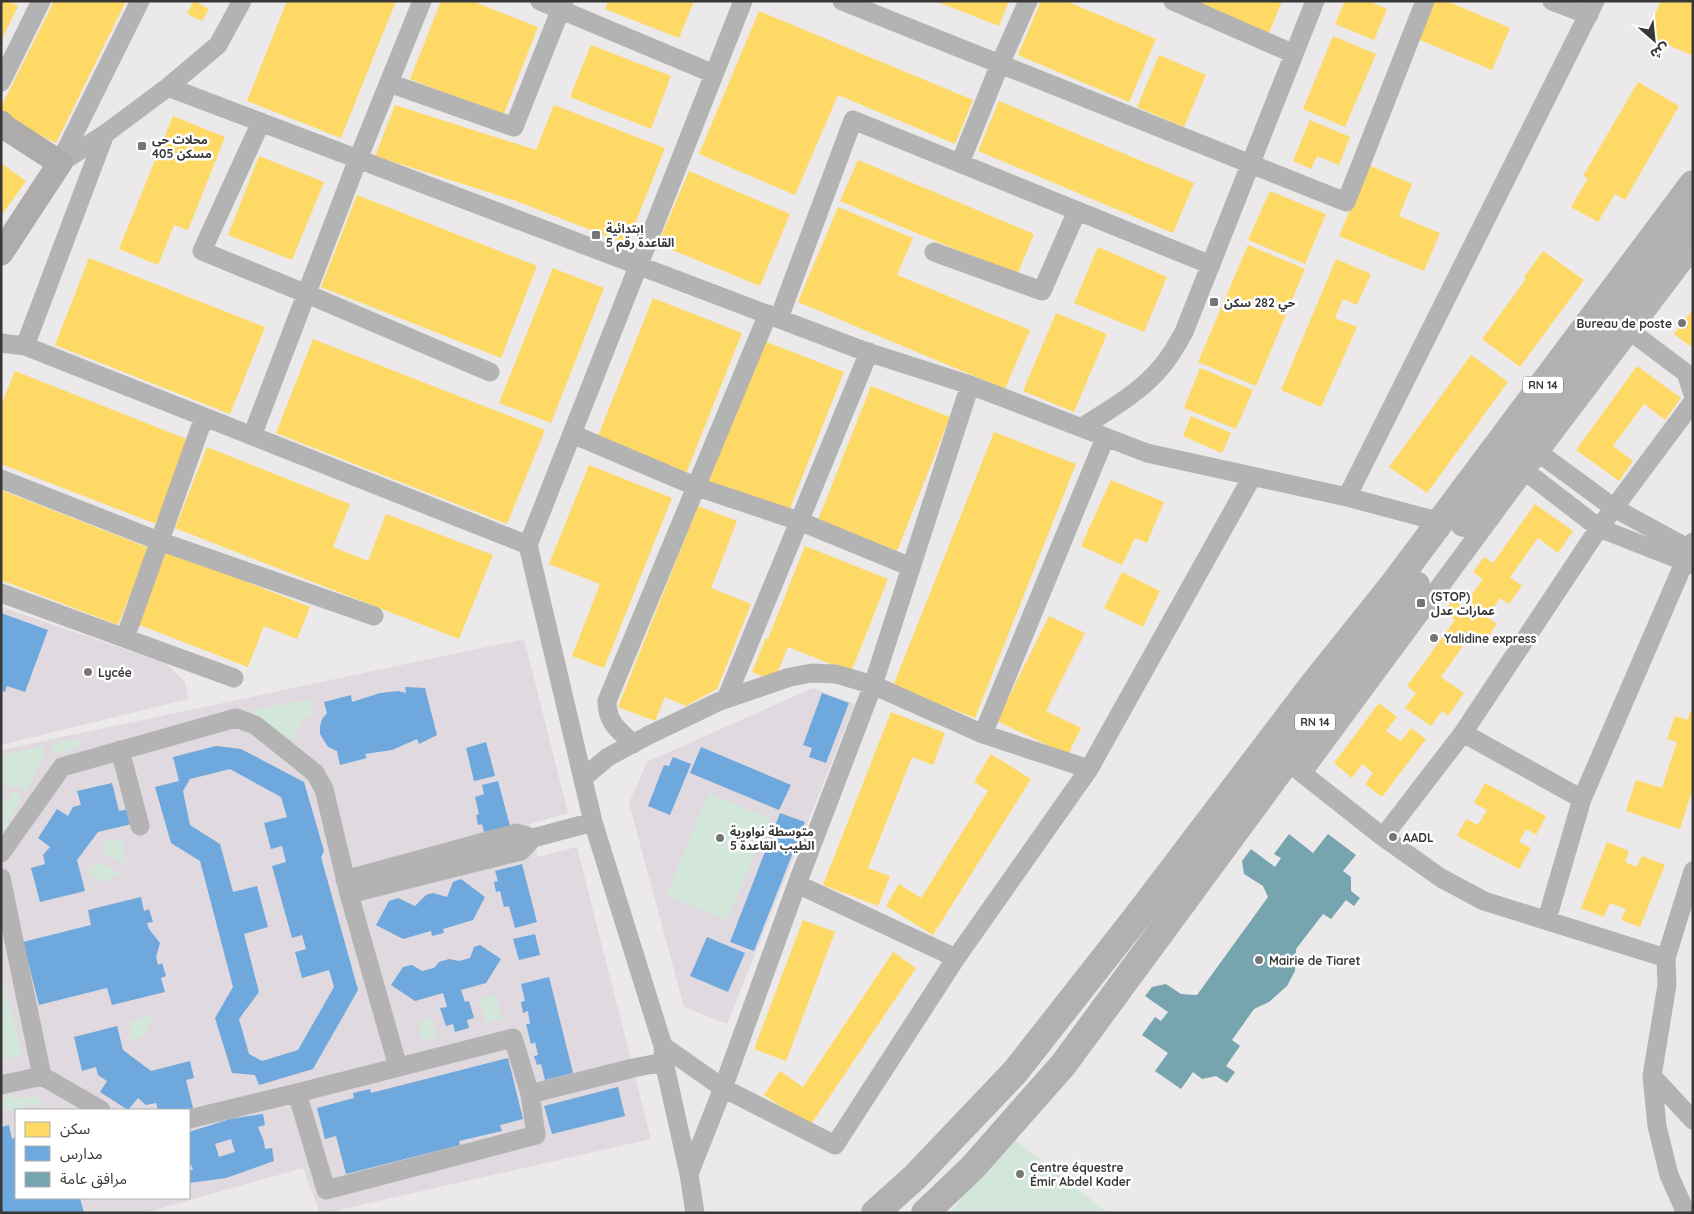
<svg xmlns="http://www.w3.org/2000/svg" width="1694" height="1214" font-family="Quicksand,'Noto Sans Arabic',sans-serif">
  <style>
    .built { fill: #e0d9df; fill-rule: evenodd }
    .green { fill: #d3e6da }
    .homes { fill: #ffd966 }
    .schools { fill: #6fa8dc; fill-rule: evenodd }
    .public { fill: #76a5af }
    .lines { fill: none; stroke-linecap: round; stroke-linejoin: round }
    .minor { stroke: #b4b3b3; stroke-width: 19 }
    .major { stroke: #adabac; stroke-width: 25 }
    .highway { stroke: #b2b0b1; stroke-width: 28 }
    .poi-dot { fill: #777677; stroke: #fff; stroke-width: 2 }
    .labels { text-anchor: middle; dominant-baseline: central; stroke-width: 5; stroke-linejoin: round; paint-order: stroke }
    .shield { fill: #fff; stroke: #747474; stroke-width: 1 }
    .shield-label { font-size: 11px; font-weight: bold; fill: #393839 }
    .poi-label { font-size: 12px; font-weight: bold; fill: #393839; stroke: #fff; text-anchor: start }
  </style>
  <rect width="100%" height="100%" fill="#ebe9ea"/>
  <path class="built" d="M1,607L165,663L185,682L188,699L1,745Z
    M524,639L568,813L530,824L533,838L538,857L577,847L651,1139L325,1213H320L303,1168L144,1213H1V750ZM16,1110H189V1198H16Z
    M813,688L855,704L727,1024L684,1007L629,803L647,762Z"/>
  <path class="green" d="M310,699L313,714C300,722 297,726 294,741L247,711Z
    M79,738L80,746L54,755L52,744Z
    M44,746L43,760L25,792C21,787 17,786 11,787L7,783L1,782V761L4,754Z
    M12,791L19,794L22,798L1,836V803L9,800Z
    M709,793L770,819L727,920L666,895Z
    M102,840L122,841L127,865L105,853Z
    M99,862L122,874L100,883L87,870Z
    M1,973L23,1055L1,1059Z
    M496,995L502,1019L486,1023L480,999Z
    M155,1015L143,1037L130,1041V1021Z
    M432,1018L437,1037L422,1040L418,1021Z
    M8,1096L13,1097L15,1099L35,1096L43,1100L44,1105L39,1107L35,1104L7,1111L3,1106V1100Z
    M1010,1136L1108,1213H950Z"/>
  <path class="homes" d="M1,1H8L18,6L1,41Z
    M54,1H126L56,143L1,117V107Z
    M194,1L209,9L202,21L187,14Z
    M287,1H396L341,138L247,101Z
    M441,1H472L538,27L503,116L410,79Z
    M608,1H694L679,38L605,9Z
    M935,1H1009L999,26Z
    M1041,1H1066L1156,39L1129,102L1018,55Z
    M1188,1H1282L1268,35Z
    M1345,1H1368L1387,9L1374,40L1335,24Z
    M1431,1H1447L1510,28L1492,70L1415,38Z
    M1661,1H1693V56L1646,35Z
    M759,11L973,100L955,144L838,95L795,195L699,154Z
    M1333,36L1376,54L1345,127L1303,109Z
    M591,45L671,76L651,129L570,97Z
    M1159,55L1206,75L1184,127L1137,107Z
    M1638,82L1679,106L1625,200L1615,194L1598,222L1571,207L1588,178L1583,176Z
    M999,101L1194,183L1173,233L978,151Z
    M395,105L536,150L554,105L665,148L627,244L516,201L375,156Z
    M173,116L225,137L188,230L174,225L158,265L119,249Z
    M1310,120L1350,137L1339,165L1317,156L1311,169L1293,161Z
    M259,156L324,182L292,260L228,235Z
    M858,160L1034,234L1017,275L840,201Z
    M1,163L26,181L1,216Z
    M1369,165L1412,184L1399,216L1440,233L1424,271L1339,236Z
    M689,171L790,214L760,286L658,244Z
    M1270,191L1326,214L1305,264L1248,240Z
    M357,195L537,266L501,358L321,287Z
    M838,207L913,238L897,275L1030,330L1005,389L798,302Z
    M1248,245L1305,269L1256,386L1198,362Z
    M1098,247L1167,277L1144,332L1074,303Z
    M1543,251L1584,280L1520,367L1482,339L1526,279L1524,277Z
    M89,258L265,327L230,414L55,345Z
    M1336,259L1371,274L1357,305L1343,299L1335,318L1357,327L1321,407L1281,390Z
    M553,268L604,288L551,423L499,403Z
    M653,298L742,333L685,476L596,441Z
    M1693,309V348L1674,334Z
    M1056,313L1107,334L1074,412L1023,391Z
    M313,339L545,430L507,524L276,433Z
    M764,341L844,372L788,513L708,482Z
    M1471,355L1508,382L1427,493L1389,467Z
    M1637,366L1681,398L1665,420L1644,404L1613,446L1633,461L1619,481L1576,450Z
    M1200,368L1253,390L1236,429L1184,408Z
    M15,371L189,440L156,524L1,464V405Z
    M871,386L950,417L897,551L818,520Z
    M1191,416L1231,433L1222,453L1183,436Z
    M994,432L1076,464L975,718L893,686Z
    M207,447L350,504L333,547L368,561L386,514L493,555L459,639L175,528Z
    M589,465L672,498L604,668L572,656L600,584L549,564Z
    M1111,480L1164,502L1147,543L1135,538L1122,565L1081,546Z
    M1,490L149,548L118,625L1,580Z
    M1535,504L1573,531L1558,553L1538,538L1510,577L1522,586L1509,604L1500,598L1487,617L1497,624L1483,643L1471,635L1441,677L1464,693L1448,716L1442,711L1431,726L1405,708L1416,693L1407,686L1455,620L1444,612L1453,599L1463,607L1483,579L1473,572L1484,557L1493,563Z
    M698,506L737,521L711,588L751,604L717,689L686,706L665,697L655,721L618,707Z
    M805,546L888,579L851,672L788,647L774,681L752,672L766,638L768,639Z
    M167,550L310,607L297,639L264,626L248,667L137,624Z
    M1122,572L1160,591L1143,627L1104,608Z
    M1049,616L1085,633L1046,711L1081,728L1068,755L997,721Z
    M1379,703L1397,717L1386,731L1401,741L1411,728L1426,739L1382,797L1365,784L1373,773L1362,764L1352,778L1334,763Z
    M1693,705V788L1680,829L1626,811L1636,780L1662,788L1677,742L1667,739L1675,716L1687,720Z
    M891,712L945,733L933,765L912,757L868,868L890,876L878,906L823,885Z
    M991,754L1031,779L933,935L886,906L899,884L921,898L988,791L974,782Z
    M1485,783L1546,816L1536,835L1526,829L1519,842L1531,848L1519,869L1457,836L1466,819L1478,825L1487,810L1474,803Z
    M1607,842L1629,851L1625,862L1637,867L1642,856L1665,865L1640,927L1621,920L1626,909L1610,903L1604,917L1581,908Z
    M803,920L835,932L786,1061L754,1049Z
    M893,952L916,968L810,1126L764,1095L780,1071L803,1087Z"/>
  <path class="schools" d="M1,613L48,630L25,692L7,686L5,692L1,691Z
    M405,687L425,688L437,735L419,744L417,739L392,750L365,754L367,758L340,765L337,751L328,747L320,734V726L322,719L327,713L324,702L351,695L352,702L380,693L398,691L406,693Z
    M822,693L849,703L826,763L809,757L812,748L803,745Z
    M486,742L495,776L474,781L466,748Z
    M216,746L241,749L304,782L324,851L321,857L358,990L313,1069L259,1085L255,1075L232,1073L215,1018L233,987L200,861L171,843L155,787L179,781L173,757ZM230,769L281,797L287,817L264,823L271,849L282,846L286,862L272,866L292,938L302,935L306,949L295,952L302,978L329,970L334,987L298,1050L262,1061L249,1054L239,1019L259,992L244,934L268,927L257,886L233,892L220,844L190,825L183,791L190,779Z
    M701,747L791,785L779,810L690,773Z
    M673,757L691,764L670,815L648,806L664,765L669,766Z
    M498,781L510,826L484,832L482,824L478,825L476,815L479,814L475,797L484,794L482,785Z
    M112,783L119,811L129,809L132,824L98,832L77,860L85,891L40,902L31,868L45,864L43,855L50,847L38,838L57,809L68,816L73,807L81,805L77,791Z
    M780,813L805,822L754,951L730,942Z
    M522,864L537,922L515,928L509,906L504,907L500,891L496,892L494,882L498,881L495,871Z
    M461,879L485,897L473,920L443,929L444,933L432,936L431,931L403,939L376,925L389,901L398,898L415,906L426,895L433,893L447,897L453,882Z
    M141,897L144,911L149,909L153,922L147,923L149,929L160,943L156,957L158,965L162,963L166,976L161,978L165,992L112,1005L107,988L39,1005L23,942L91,925L88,910Z
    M535,934L540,955L519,960L513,939Z
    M707,937L745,953L728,992L690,976Z
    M480,945L501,959L486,983L461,990L465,1002L469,1001L474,1018L467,1020L469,1028L455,1032L453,1024L446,1026L440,1008L447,1007L443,993L415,1001L391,985L403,967L412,965L422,971L434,968L439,962L449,959L459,961L470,958L474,947Z
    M549,977L573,1073L545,1080L541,1064L537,1065L534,1056L538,1055L535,1042L531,1044L526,1024H530L528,1011L523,1013L521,1002L525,1001L521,984Z
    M117,1026L123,1050L151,1071L190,1061L194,1078L186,1080L193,1108L185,1110H158L156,1103L146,1105L138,1098L128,1110L100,1092L107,1081L98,1075L96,1067L82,1071L74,1037Z
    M508,1058L523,1119L500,1125L502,1131L459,1141L460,1145L346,1174L336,1136L325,1139L317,1108L354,1098L353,1093L370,1089L371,1093Z
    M618,1087L625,1116L552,1134L544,1106Z
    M263,1114L265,1125L258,1127L264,1142L265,1149L272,1148L274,1161L226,1178L189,1183V1171L193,1169L189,1161V1132L230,1119ZM231,1139L235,1152L219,1157L215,1144Z
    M9,1125L12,1139L16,1137V1198H80L84,1213H1V1127Z"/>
  <path class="public" d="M1289,834L1313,853L1328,834L1356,855L1343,871L1351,877V891L1360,898L1354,906L1346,900L1331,919L1323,914L1296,949L1295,971L1287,986L1269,1002L1254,1009L1232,1040L1240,1046L1226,1066L1235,1072L1227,1083L1216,1076L1202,1079L1193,1072L1181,1089L1155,1071L1168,1053L1142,1035L1155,1017L1161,1021L1168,1012L1145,996L1152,987L1166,984L1181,994L1197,995L1268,897L1263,886L1244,874L1242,861L1251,849L1275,867L1281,858L1274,854Z"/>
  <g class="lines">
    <path class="minor" d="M540,1L714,74
      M842,1L1346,202L1425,1
      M1173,1L1294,54
      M1552,1L1589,15
      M1,82L41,1
      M389,83L514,127L564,1
      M168,87L864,351L970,385L1147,453L1347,497L1441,522
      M261,122L202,251L307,294L490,372
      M60,162L140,1
      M60,163L105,134L168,87L218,45L242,1
      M960,163L1000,64L1028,1
      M934,252L1042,291L1077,211
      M779,318L853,120L1211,265
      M1630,331L1686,373L1693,394
      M1,343L25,346L528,545L593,822L663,1046L664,1062L689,1174L695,1213
      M25,346L105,134
      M1082,427C1111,409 1141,392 1163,365C1171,355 1178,343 1184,332L1315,1
      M572,434L697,487L799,521L911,567
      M252,436L358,159L422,1
      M1539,453L1614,508L1693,551
      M1525,471L1599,528L1693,565
      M1,479L159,541L374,616
      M1347,497L1595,1
      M528,545L743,1
      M1,593L234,678
      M125,638L204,417
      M726,699L869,352
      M1463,733L1582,799
      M983,734L1105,438
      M633,744C618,729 607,723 607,701L768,314
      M120,750L140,826
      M1293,766L1383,837L1441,878L1484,901L1666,958L1693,871
      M1303,772L1525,471L1693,249
      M583,778L608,757L647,736L720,701L790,677L812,673L836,674L873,685L983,734L1089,769
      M1383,837L1463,733L1599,528L1693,402
      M1,853L62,767L236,718L255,725L315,773L324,789L349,894L398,1067
      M1,878L42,1076L101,1110
      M345,880L517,833L533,838
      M797,884L956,958
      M349,894L521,851L533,838L593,822
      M1547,919L1582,799L1693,542
      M1666,958L1667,985L1652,1076L1657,1126L1669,1175L1686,1213
      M663,1046L723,1088L835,1145L956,958L1089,769L1252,477
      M1652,1076L1693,1120
      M1,1085L42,1076
      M530,1094L536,1135L326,1190L297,1093L513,1038L530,1094L633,1068L664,1062
      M189,1119L297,1093
      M689,1174L723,1088L797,884L873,685L970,385"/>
    <path class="major" d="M1,123L6,128L60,163L1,253"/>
    <path class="highway" d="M1464,523L1693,221
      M875,1213L915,1177L1015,1072L1136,918L1313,685L1393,585L1693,184
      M925,1213L973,1167L1063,1065L1416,585"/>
  </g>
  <g class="poi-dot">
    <rect x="137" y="141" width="10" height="10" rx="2.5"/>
    <rect x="591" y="230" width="10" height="10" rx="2.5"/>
    <rect x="1209" y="297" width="10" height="10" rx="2.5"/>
    <circle cx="1682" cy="323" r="5"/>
    <rect x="1416" y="598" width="10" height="10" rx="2.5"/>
    <circle cx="1434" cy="638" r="5"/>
    <circle cx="88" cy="672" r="5"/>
    <circle cx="1393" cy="837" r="5"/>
    <circle cx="720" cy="838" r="5"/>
    <circle cx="1259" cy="960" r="5"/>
    <circle cx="1020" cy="1174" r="5"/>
  </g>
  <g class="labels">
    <g class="shield">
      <rect x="1523" y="376.5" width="40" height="17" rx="4"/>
      <rect x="1295" y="713.5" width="40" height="17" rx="4"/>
    </g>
    <g class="shield-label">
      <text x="1543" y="385">RN 14</text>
      <text x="1315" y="722">RN 14</text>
    </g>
    <g class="poi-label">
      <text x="152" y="139">محلات حي<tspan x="152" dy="14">405 مسكن</tspan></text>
      <text x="606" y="228">إبتدائية<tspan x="606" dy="14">القاعدة رقم 5</tspan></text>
      <text x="1224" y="302">حي 282 سكن</text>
      <text x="1672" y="323" text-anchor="end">Bureau de poste</text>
      <text x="1431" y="596">(STOP)<tspan x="1431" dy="14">عمارات عدل</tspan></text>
      <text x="1444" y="638">Yalidine express</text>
      <text x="98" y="672">Lycée</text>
      <text x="730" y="831">متوسطة نواورية<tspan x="730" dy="14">الطيب القاعدة 5</tspan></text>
      <text x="1403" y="837">AADL</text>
      <text x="1269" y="960">Mairie de Tiaret</text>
      <text x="1030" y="1167">Centre équestre<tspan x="1030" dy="14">Émir Abdel Kader</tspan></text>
    </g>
  </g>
  <rect width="1694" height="1214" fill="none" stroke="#393839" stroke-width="5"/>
  <rect x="15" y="1109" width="175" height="90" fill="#ffffff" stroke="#b0afb0"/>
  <rect x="25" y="1122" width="25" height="15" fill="#ffd966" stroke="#b0afb0"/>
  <text x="60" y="1134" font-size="15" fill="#393839">سكن</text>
  <rect x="25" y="1146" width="25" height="15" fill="#6fa8dc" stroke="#b0afb0"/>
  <text x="60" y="1159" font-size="15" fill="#393839">مدارس</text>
  <rect x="25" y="1172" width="25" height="15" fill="#76a5af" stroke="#b0afb0"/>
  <text x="60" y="1184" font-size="15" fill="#393839">مرافق عامة</text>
  <g transform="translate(1654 40) rotate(153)" stroke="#ffffff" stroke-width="4" paint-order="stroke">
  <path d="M0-4L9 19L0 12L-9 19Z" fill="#393839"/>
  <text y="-8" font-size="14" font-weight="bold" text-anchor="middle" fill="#393839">ش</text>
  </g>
</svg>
